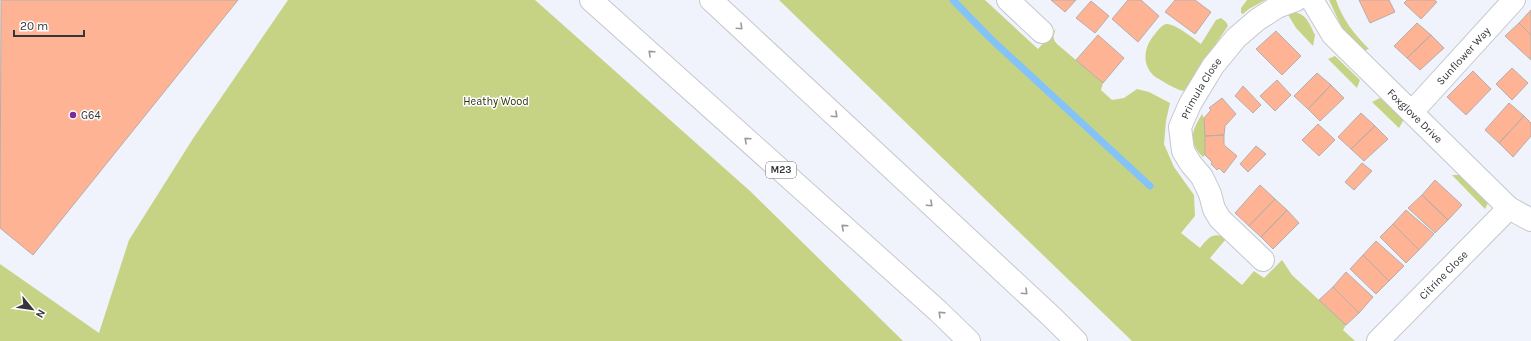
<svg xmlns="http://www.w3.org/2000/svg" width="1531" height="341" font-family="Karla,sans-serif">
  <style>
    .green { fill: #c6d385 }
    .lines { fill: none; stroke-linecap: round; stroke-linejoin: round }
    .stream { stroke: #84c3f7; stroke-width: 7 }
    .building { fill: #feb395; stroke: #b6aeaa }
    .minor-casing { stroke: #c4c7ce; stroke-width: 24 }
    .highway-casing { stroke: #c4c7ce; stroke-width: 24 }
    .minor { stroke: #fff; stroke-width: 22 }
    .highway { stroke: #fff; stroke-width: 22 }
    .oneway { stroke: #9a9a9c }
    .poi-dot { fill: #802895; stroke: #fff; stroke-width: 1.5 }
    .labels { text-anchor: middle; dominant-baseline: central; stroke-width: 3; stroke-linejoin: round; paint-order: stroke }
    .shield { fill: #fff; stroke: #727275; stroke-width: 1 }
    .shield-label { font-size: 10px; font-weight: bold; fill: #35363a }
    .street-label { font-size: 11px; fill: #35363a; stroke: #fff }
    .park-label { font-size: 11px; fill: #2e330a; stroke: #fff }
    .poi-label { font-size: 11px; fill: #35363a; stroke: #fff; text-anchor: start }
  </style>
  <rect width="100%" height="100%" fill="#f0f3fb"/>
  <path class="green" d="M288,0H535L750,191L903,341H0V264L99,333L129,240L194,137Z
    M779,0H985L1038,49L1056,29C1053,36 1052,38 1057,44L1103,83L1101,90L1112,100L1124,98L1137,89L1149,92L1170,103L1166,121L1164,144L1174,167L1194,195L1195,216L1181,233L1200,248C1207,239 1214,230 1226,239L1210,258L1242,285L1254,271L1264,278L1282,260L1292,275L1346,325L1343,330L1355,341H1132Z
    M1247,0H1265L1249,9L1243,14L1241,13V8Z
    M1329,0H1336C1343,20 1354,34 1369,49L1363,51L1343,30Z
    M1294,12C1307,14 1310,25 1315,35L1313,46L1296,28L1287,13Z
    M1221,18L1226,22L1228,26L1184,91C1178,90 1173,87 1167,84C1163,81 1158,79 1154,76C1141,64 1144,46 1155,34C1158,30 1162,25 1166,24C1175,23 1194,39 1201,44L1216,20Z
    M1335,56L1360,80L1357,88L1328,59Z
    M1380,98L1404,119L1399,128L1372,102Z
    M1202,114C1208,125 1205,143 1205,155L1203,157C1188,142 1191,132 1202,114Z
    M1452,175H1463L1488,203L1485,209Z"/>
  <g class="lines">
    <path class="stream" d="M953,0L990,38L1150,186"/>
  </g>
  <path class="building" d="M1,0H238L33,255L0,228Z
    M1051,0H1076L1065,12Z
    M1128,0H1141L1159,16L1138,42L1112,19Z
    M1175,0H1195L1211,12L1195,34L1165,12Z
    M1359,0H1389L1395,12L1370,23Z
    M1407,0H1434L1437,2L1421,19L1404,3Z
    M1091,1L1109,16L1095,33L1076,18Z
    M1531,10V35L1519,23Z
    M1417,23L1431,35L1407,58L1394,46Z
    M1519,23L1531,35V60L1505,36Z
    M1276,31L1301,56L1282,75L1256,49Z
    M1098,35L1124,58L1103,83L1076,60Z
    M1431,35L1444,48L1420,70L1407,58Z
    M1512,68L1528,83L1512,100L1496,84Z
    M1473,71L1491,89L1466,115L1447,97Z
    M1317,73L1331,85L1308,109L1294,96Z
    M1277,80L1291,95L1275,111L1260,96Z
    M1331,85L1344,98L1320,121L1308,109Z
    M1243,86L1261,105L1253,113L1235,96Z
    M1222,98L1236,114L1225,126L1224,135L1205,136L1204,118L1211,110L1209,108Z
    M1509,103L1524,116L1499,143L1485,130Z
    M1361,113L1375,126L1351,149L1338,137Z
    M1524,116L1531,123V136L1513,157L1499,143Z
    M1318,124L1335,140L1319,156L1302,140Z
    M1375,126L1388,139L1364,161L1351,149Z
    M1224,135V145L1237,156L1224,173L1219,168L1217,170L1211,164L1212,162L1205,155V136Z
    M1256,146L1266,154L1248,172L1240,164Z
    M1362,163L1372,171L1354,190L1345,182Z
    M1435,180L1462,205L1448,220L1422,195Z
    M1260,185L1275,199L1249,226L1235,213Z
    M1422,195L1448,220L1435,233L1408,208Z
    M1275,199L1287,210L1261,237L1249,226Z
    M1287,210L1299,223L1273,249L1261,237Z
    M1406,210L1434,234L1419,250L1393,224Z
    M1393,224L1419,250L1406,263L1380,237Z
    M1376,241L1404,266L1389,281L1363,255Z
    M1363,255L1389,281L1376,294L1350,269Z
    M1346,272L1373,297L1359,313L1333,287Z
    M1333,287L1359,313L1346,325L1319,300Z"/>
  <g class="lines">
    <defs>
      <g id="minor">
        <path d="M1008,0L1042,32"/>
        <path id="s1" d="M1312,0L1333,35L1509,208L1531,220"/>
        <path id="s2" d="M1412,112L1514,0"/>
        <path id="s3" d="M1263,260L1220,219L1214,209L1210,194L1202,177L1191,164L1183,151L1180,127L1190,104L1213,66L1236,38L1257,20L1277,7L1296,0"/>
        <path id="s4" d="M1378,341L1509,208"/>
      </g>
      <path id="highway" d="M591,0L938,311L969,341
        M711,0L1053,318L1076,341"/>
    </defs>
    <use href="#minor" class="minor-casing"/>
    <use href="#highway" class="highway-casing"/>
    <use href="#minor" class="minor"/>
    <use href="#highway" class="highway"/>
  </g>
  <defs><path id="oneway-chevron" d="M-2-3.5L2.5 0L-2 3.5" fill="none" stroke-width="1.6" stroke-linecap="round" stroke-linejoin="round"/></defs>
  <g class="oneway">
    <use href="#oneway-chevron" transform="translate(740 27) rotate(43)"/>
    <use href="#oneway-chevron" transform="translate(651 53) rotate(-138)"/>
    <use href="#oneway-chevron" transform="translate(835 115) rotate(43)"/>
    <use href="#oneway-chevron" transform="translate(747 140) rotate(-138)"/>
    <use href="#oneway-chevron" transform="translate(930 204) rotate(43)"/>
    <use href="#oneway-chevron" transform="translate(844 227) rotate(-138)"/>
    <use href="#oneway-chevron" transform="translate(1025 292) rotate(43)"/>
    <use href="#oneway-chevron" transform="translate(941 314) rotate(-136)"/>
  </g>
  <circle class="poi-dot" cx="73" cy="115" r="4"/>
  <g class="labels">
    <rect class="shield" x="766" y="162" width="30" height="16" rx="3"/>
    <g class="shield-label">
      <text x="781" y="170">M23</text>
    </g>
    <g class="street-label">
      <text stroke="none"><textPath href="#s2" startOffset="76">Sunflower Way</textPath></text>
      <text stroke="none"><textPath href="#s3" startOffset="206">Primula Close</textPath></text>
      <text stroke="none"><textPath href="#s1" startOffset="156">Foxglove Drive</textPath></text>
      <text stroke="none"><textPath href="#s4" startOffset="93">Citrine Close</textPath></text>
    </g>
    <g class="park-label">
      <text x="496" y="101">Heathy Wood</text>
    </g>
    <g class="poi-label">
      <text x="81" y="115">G64</text>
    </g>
  </g>
  <g transform="translate(32 309) rotate(119)" stroke="#ffffff" stroke-width="3" paint-order="stroke">
  <path d="M0-3L7 15L0 10L-7 15Z" fill="#35363a"/>
  <text y="-6" font-size="11" font-weight="bold" text-anchor="middle" fill="#35363a">N</text>
  </g>
  <path d="M14 30v6h70v-6" fill="none" stroke="#35363a" stroke-width="2"/>
  <text x="20" y="30" font-size="12" fill="#35363a" stroke="#ffffff" stroke-width="3" paint-order="stroke">20 m</text>
</svg>
